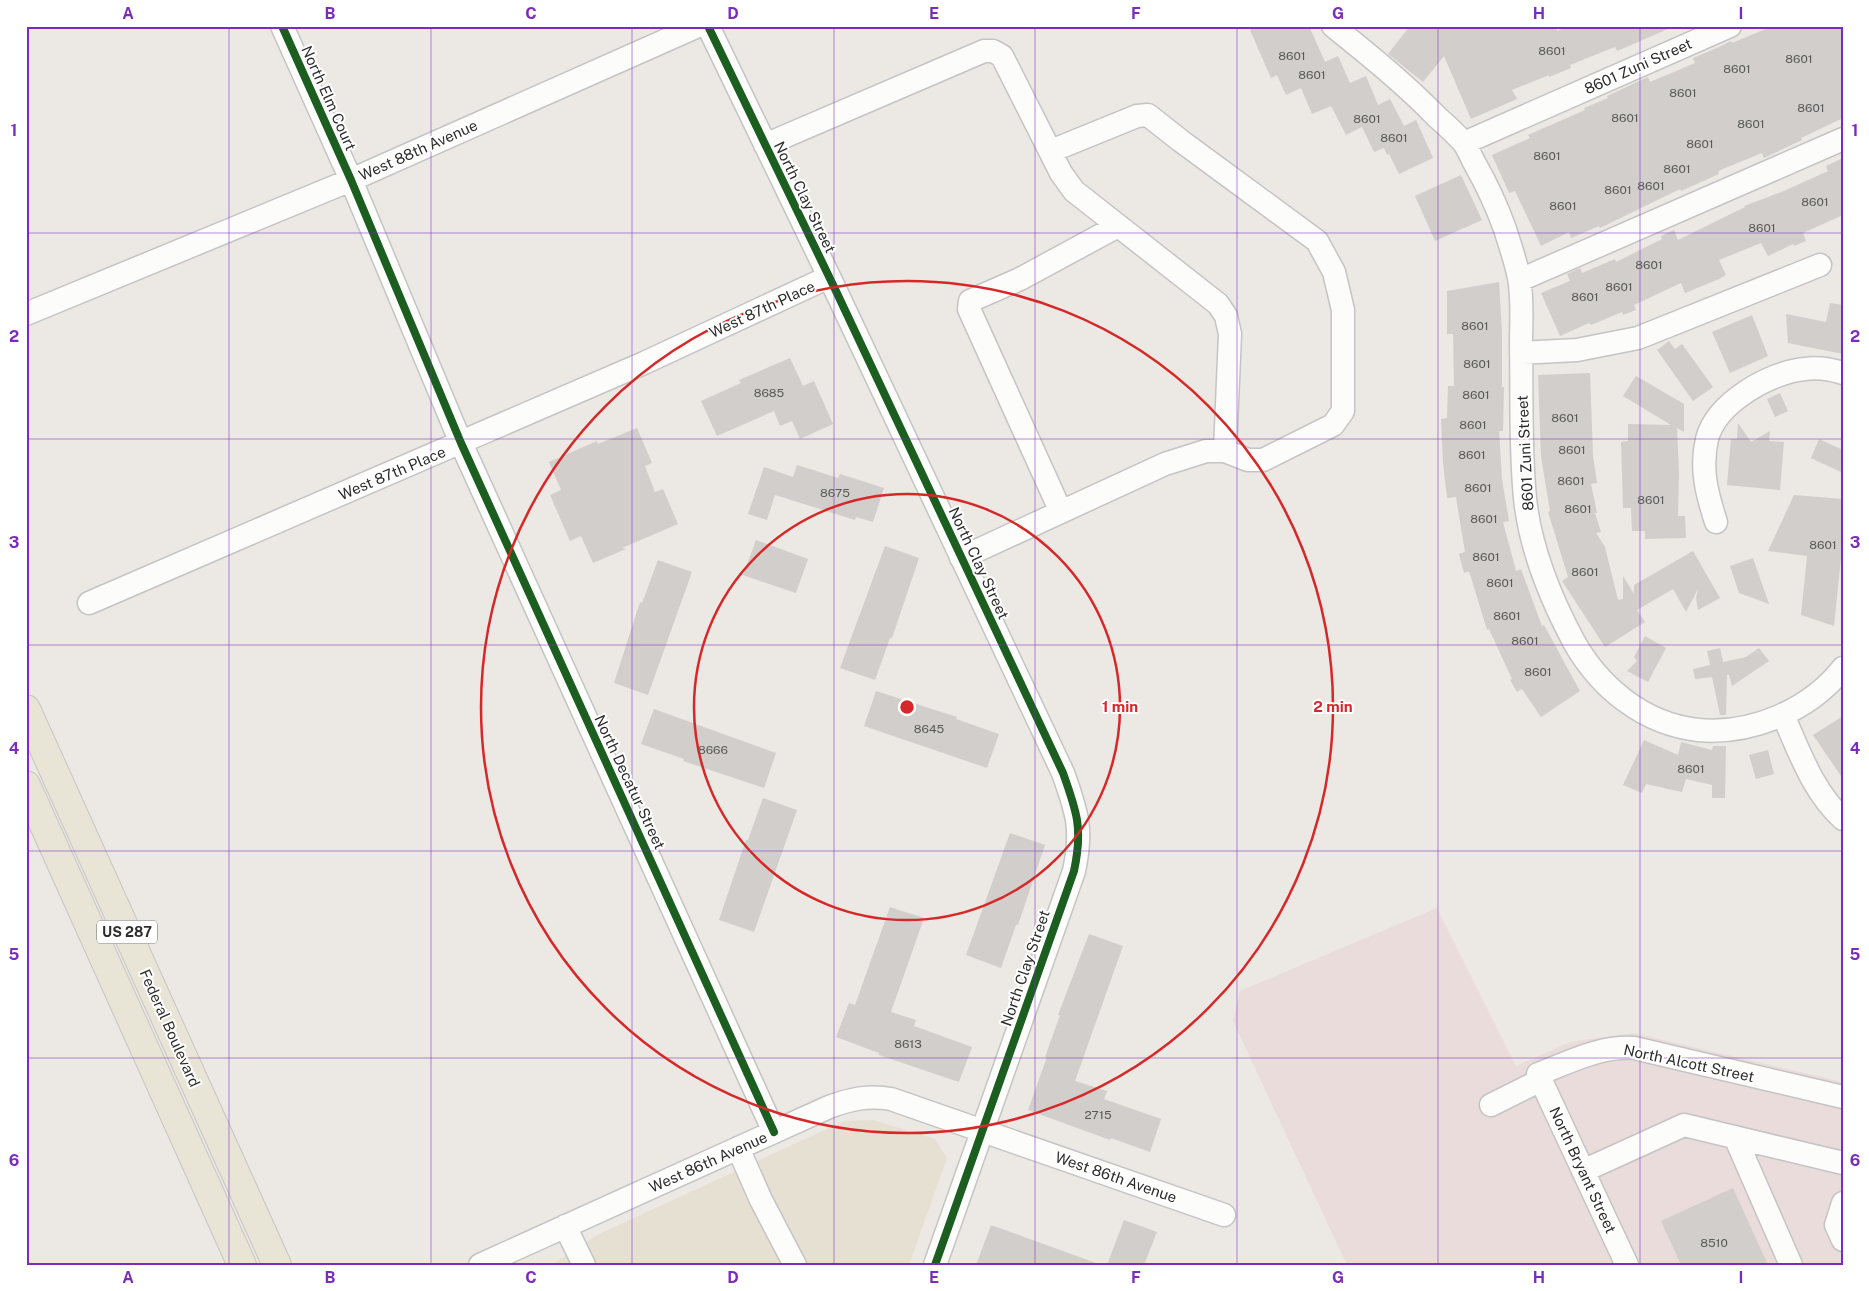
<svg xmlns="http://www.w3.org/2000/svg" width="1869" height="1291" font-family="'Public Sans',sans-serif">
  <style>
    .education { fill: #e6e0d3 }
    .medical { fill: #e9dcdb }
    .building { fill: #d1cecb }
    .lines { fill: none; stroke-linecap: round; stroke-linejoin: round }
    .minor-casing { stroke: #c5c4c5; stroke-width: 25 }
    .major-casing { stroke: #c6c5c4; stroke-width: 30 }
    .minor { stroke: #fcfcfb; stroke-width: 22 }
    .major { stroke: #e8e4d6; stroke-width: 28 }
    .cycleway-casing { stroke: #fff; stroke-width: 11 }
    .cycleway { stroke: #1b5e20; stroke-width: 8 }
    .grid { fill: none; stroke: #7b2cbf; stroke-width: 1; stroke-opacity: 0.55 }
    .ring { fill: none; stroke: #d62828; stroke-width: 2.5 }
    .labels { text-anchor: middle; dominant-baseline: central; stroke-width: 4; stroke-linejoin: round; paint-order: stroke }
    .number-label { font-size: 12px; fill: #585857 }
    .shield { fill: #fff; stroke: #6d6d6d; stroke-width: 1 }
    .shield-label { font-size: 14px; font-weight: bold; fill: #2e2e2e }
    .street-label { font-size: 15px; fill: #2e2e2e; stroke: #fff }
    .centre { fill: #d62828; stroke: #fff; stroke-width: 2.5 }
    .ring-label { font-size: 15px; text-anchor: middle; font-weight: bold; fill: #d62828; stroke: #fff; stroke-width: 4; stroke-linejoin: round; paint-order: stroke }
    .neatline { fill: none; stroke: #7b2cbf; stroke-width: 2 }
    .grid-label { font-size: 16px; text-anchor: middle; font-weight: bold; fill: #7b2cbf }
  </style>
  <rect width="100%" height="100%" fill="#ece8e4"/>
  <path class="education" d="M873,1120L935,1139L947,1158L909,1265H551L597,1235L844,1121Z"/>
  <path class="medical" d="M1437,908L1516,1066L1570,1042L1633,1033L1843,1082V1265H1347L1233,1021L1240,991Z"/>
  <path class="building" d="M1259,26H1309L1325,62L1338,56L1350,83L1366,76L1378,105L1390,99L1404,126L1416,120L1433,158L1399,174L1389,154L1387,155L1384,148L1374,152L1362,127L1346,135L1331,106L1312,114L1301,88L1286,95L1277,75L1271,78L1250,30Z
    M1410,26H1555L1557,31L1569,26H1675L1617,51L1615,47L1570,65L1571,68L1549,77V75L1512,90L1517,99L1471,119L1444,56L1423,82L1388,54Z
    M1773,26H1843V118L1801,138L1802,140L1764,158L1762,153L1718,171L1719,174L1681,191L1680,189L1600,228L1599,226L1571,238L1569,232L1541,246L1515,191L1509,193L1492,155L1530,138L1528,135L1585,110L1584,108L1608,98L1607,96L1648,77L1650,82L1695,63L1693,58L1719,47L1731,41L1732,43Z
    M1843,158V215L1803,233L1806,241L1794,246L1793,244L1768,256L1761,243L1719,260L1726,275L1719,279L1685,293L1681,283L1634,305L1636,310L1623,315L1622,312L1591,325L1589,323L1560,336L1541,293L1570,281L1567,274L1580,268L1582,273L1615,259L1616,262L1662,239L1661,236L1674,230L1678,240L1745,207L1744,206L1784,191L1828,171L1826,166Z
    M1461,175L1482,220L1435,241L1415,196Z
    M1499,282L1502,332V387H1504L1503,431H1499L1502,479L1509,521L1503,522L1516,571L1521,569L1542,626L1544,625L1580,691L1541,717L1522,689L1517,692L1510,680L1512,679L1489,629L1487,630L1469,571L1464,573L1459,554L1465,552L1456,497L1447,498L1443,463L1441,419L1447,418L1448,386H1454L1453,334H1447V291Z
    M1830,303L1843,305V354L1788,343L1786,314L1826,322Z
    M1752,315L1768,356L1730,373L1712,332Z
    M1669,341L1675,349L1682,344L1713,387L1693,401L1657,350Z
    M790,358L803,386L814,381L833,424L800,439L792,421L780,426L774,411L717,436L701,401L741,383L739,380Z
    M1590,373L1593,455L1597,483L1591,484L1597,513H1595L1601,532L1596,533L1605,547L1618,600L1623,599V576L1634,594V585L1693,551L1720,598L1698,610L1696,598L1698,589L1686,612L1673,589L1637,610L1645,622L1605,647L1562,581L1568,577L1548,512L1550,511L1541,457L1538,375Z
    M1636,376L1684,404V432L1677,428L1679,473L1678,516H1685L1686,538L1645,539V531H1632L1631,508H1623L1621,442L1628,441V424L1671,425L1623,396Z
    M1780,393L1788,411L1775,417L1767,399Z
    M1738,423L1751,442L1770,431L1769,441L1784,442L1780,490L1727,485L1731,439H1737Z
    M637,428L652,463L645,466L655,492L663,489L678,524L622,548L626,549L593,563L581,536L570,541L550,495L561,490L549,462L597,441L598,444Z
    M1819,439L1843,450V473L1811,458Z
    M797,465L838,478L840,474L884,488L873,522L856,517L855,520L775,495L767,520L748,514L764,467L793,477Z
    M1794,495L1843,499V559L1841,558L1834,626L1801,615L1807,556L1768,551Z
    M756,540L808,559L796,593L743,575Z
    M885,546L919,558L892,638H890L875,680L840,668Z
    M1753,558L1769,604L1739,593L1730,566Z
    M658,560L692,572L648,695L614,683L640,602L642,603Z
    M1645,636L1666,648L1648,682L1627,671L1637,661L1634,657Z
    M1720,648L1723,662L1746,657L1759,648L1769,661L1732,686L1729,675H1727L1726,715H1720L1712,677L1695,679L1693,669L1710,665L1707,651Z
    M876,691L957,717L956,719L999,734L987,768L864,726Z
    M654,709L776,753L764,788L683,761L684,759L641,744Z
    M1843,716V779L1813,735Z
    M1644,740L1678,755L1681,742L1712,750L1713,746H1726L1725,798H1712V785L1686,779L1682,792L1646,784L1642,793L1623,785Z
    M1768,750L1774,774L1756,779L1749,755Z
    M763,798L797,810L754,932L719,920L746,840H748Z
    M1010,833L1045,845L1018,925H1016L1001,968L966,955Z
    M890,907L924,918L891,1012L916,1020L914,1026L972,1047L959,1082L879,1055V1053L836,1037L849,1003L855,1005Z
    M1089,934L1123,946L1075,1081L1107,1091L1104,1099L1161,1119L1150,1152L1111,1138L1110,1140L1028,1110L1047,1057H1045L1060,1015H1058Z
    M1733,1188L1768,1265H1681L1661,1221Z
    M1124,1220L1157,1232L1144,1265H1107Z
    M991,1225L1096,1263L1095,1265H976Z"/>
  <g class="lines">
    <defs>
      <path id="minor" d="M282,26L351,180L461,443L774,1132
        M708,26L835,289L1063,773C1077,812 1083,829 1074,871L935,1265
        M1333,26C1369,55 1405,84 1437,117C1446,125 1455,133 1463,142C1468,148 1471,157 1475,164C1487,185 1497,207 1505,229C1510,245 1516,262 1519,278C1523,299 1521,323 1521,345C1522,395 1520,447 1525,498C1530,549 1550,597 1574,642C1600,688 1644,724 1698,730C1752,735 1810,710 1843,668
        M1464,143L1730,26
        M765,145L984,51H993L1002,56L1061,173L1074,191L1218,304L1226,316L1230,334L1225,451H1206L1165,464L961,558
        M1051,151L1137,116L1148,115L1181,141L1317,241L1334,272L1343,310V411L1333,425L1263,460H1248L1225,451
        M1520,280L1843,139
        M26,314L351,180L698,26
        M1521,353L1577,350L1638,338L1820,265
        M1061,512L969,309L970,301L1020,279L1118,226
        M1716,522C1707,494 1700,469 1707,439C1716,403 1770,372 1805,369C1818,367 1830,369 1843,373
        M89,603L644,363L829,277
        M1783,715C1799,751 1813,792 1843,819
        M1491,1105L1541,1080
        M1735,1137L1791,1265
        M738,1148L761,1200L795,1265
        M1583,1171L1684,1125L1843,1163
        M1843,1203L1836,1225L1843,1240
        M565,1226L584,1265
        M480,1265L829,1107C850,1099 869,1095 891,1099L1224,1215
        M1627,1265L1538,1074C1570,1062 1599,1046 1634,1048L1843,1097"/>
      <path id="major" d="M26,709L277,1265
        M26,785L242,1265"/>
    </defs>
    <use href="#minor" class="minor-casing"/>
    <use href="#major" class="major-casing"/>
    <use href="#minor" class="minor"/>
    <use href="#major" class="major"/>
    <defs>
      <path id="cycleway" d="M282,26L351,180L461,443L774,1132
        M708,26L835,289L1063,773C1077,812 1083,829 1074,871L935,1265"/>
    </defs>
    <use href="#cycleway" class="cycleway-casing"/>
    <use href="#cycleway" class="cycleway"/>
  </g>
  <path class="grid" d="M229,26V1265M431,26V1265M632,26V1265M834,26V1265M1035,26V1265M1237,26V1265M1438,26V1265M1640,26V1265M26,233H1843M26,439H1843M26,645H1843M26,851H1843M26,1058H1843"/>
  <g class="ring">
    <circle cx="907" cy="707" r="213"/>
    <circle cx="907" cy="707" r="426"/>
  </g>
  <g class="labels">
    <g class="number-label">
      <text x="1552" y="51">8601</text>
      <text x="1292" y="56">8601</text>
      <text x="1799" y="59">8601</text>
      <text x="1737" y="69">8601</text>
      <text x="1312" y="75">8601</text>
      <text x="1683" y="93">8601</text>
      <text x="1811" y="108">8601</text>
      <text x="1625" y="118">8601</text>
      <text x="1367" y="119">8601</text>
      <text x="1751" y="124">8601</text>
      <text x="1394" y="138">8601</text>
      <text x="1700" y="144">8601</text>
      <text x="1547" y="156">8601</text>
      <text x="1677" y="169">8601</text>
      <text x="1651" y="186">8601</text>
      <text x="1618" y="190">8601</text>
      <text x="1815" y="202">8601</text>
      <text x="1563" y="206">8601</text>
      <text x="1762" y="228">8601</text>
      <text x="1649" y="265">8601</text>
      <text x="1619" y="287">8601</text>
      <text x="1585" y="297">8601</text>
      <text x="1475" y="326">8601</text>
      <text x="1477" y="364">8601</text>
      <text x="769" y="393">8685</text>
      <text x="1476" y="395">8601</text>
      <text x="1565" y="418">8601</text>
      <text x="1473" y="425">8601</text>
      <text x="1572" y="450">8601</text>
      <text x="1472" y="455">8601</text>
      <text x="1571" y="481">8601</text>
      <text x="1478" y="488">8601</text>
      <text x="835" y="493">8675</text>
      <text x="1651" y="500">8601</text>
      <text x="1578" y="509">8601</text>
      <text x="1484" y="519">8601</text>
      <text x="1823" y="545">8601</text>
      <text x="1486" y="557">8601</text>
      <text x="1585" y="572">8601</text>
      <text x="1500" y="583">8601</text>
      <text x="1507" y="616">8601</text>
      <text x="1525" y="641">8601</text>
      <text x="1538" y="672">8601</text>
      <text x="929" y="729">8645</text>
      <text x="713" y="750">8666</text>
      <text x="1691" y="769">8601</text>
      <text x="908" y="1044">8613</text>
      <text x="1098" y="1115">2715</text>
      <text x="1714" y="1243">8510</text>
    </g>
    <rect class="shield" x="97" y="920.5" width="60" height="23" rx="4"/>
    <g class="shield-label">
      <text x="127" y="932">US 287</text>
    </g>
    <g class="street-label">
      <text transform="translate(1638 66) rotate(-24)">8601 Zuni Street</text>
      <text transform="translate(329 98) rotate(66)">North Elm Court</text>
      <text transform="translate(418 150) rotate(-24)">West 88th Avenue</text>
      <text transform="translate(805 197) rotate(64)">North Clay Street</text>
      <text transform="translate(762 309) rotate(-25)">West 87th Place</text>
      <text transform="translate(1525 453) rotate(-93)">8601 Zuni Street</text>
      <text transform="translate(392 473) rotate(-23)">West 87th Place</text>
      <text transform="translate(979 563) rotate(65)">North Clay Street</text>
      <text transform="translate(630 782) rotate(65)">North Decatur Street</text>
      <text transform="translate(1025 968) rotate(-71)">North Clay Street</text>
      <text transform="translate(170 1028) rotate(66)">Federal Boulevard</text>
      <text transform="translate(1689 1063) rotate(12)">North Alcott Street</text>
      <text transform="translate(708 1162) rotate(-24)">West 86th Avenue</text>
      <text transform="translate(1583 1170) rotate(65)">North Bryant Street</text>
      <text transform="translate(1116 1177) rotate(19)">West 86th Avenue</text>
    </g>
  </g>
  <circle cx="907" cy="707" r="8" class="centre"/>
  <g class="ring-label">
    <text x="1120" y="712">1 min</text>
    <text x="1333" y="712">2 min</text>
  </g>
  <rect width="1869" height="1291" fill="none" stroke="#ffffff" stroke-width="55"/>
  <rect x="28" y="28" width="1814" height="1236" class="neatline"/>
  <g class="grid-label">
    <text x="128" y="19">A</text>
    <text x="330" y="19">B</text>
    <text x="531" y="19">C</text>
    <text x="733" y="19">D</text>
    <text x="934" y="19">E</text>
    <text x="1136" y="19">F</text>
    <text x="1338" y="19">G</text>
    <text x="1539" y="19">H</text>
    <text x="1741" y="19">I</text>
    <text x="14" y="136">1</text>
    <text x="1855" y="136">1</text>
    <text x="14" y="342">2</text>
    <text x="1855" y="342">2</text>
    <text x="14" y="548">3</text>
    <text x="1855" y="548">3</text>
    <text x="14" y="754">4</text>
    <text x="1855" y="754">4</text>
    <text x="14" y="960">5</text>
    <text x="1855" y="960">5</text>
    <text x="14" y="1166">6</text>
    <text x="1855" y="1166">6</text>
    <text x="128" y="1283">A</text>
    <text x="330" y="1283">B</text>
    <text x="531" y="1283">C</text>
    <text x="733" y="1283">D</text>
    <text x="934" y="1283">E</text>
    <text x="1136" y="1283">F</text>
    <text x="1338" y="1283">G</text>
    <text x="1539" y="1283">H</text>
    <text x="1741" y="1283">I</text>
  </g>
</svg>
